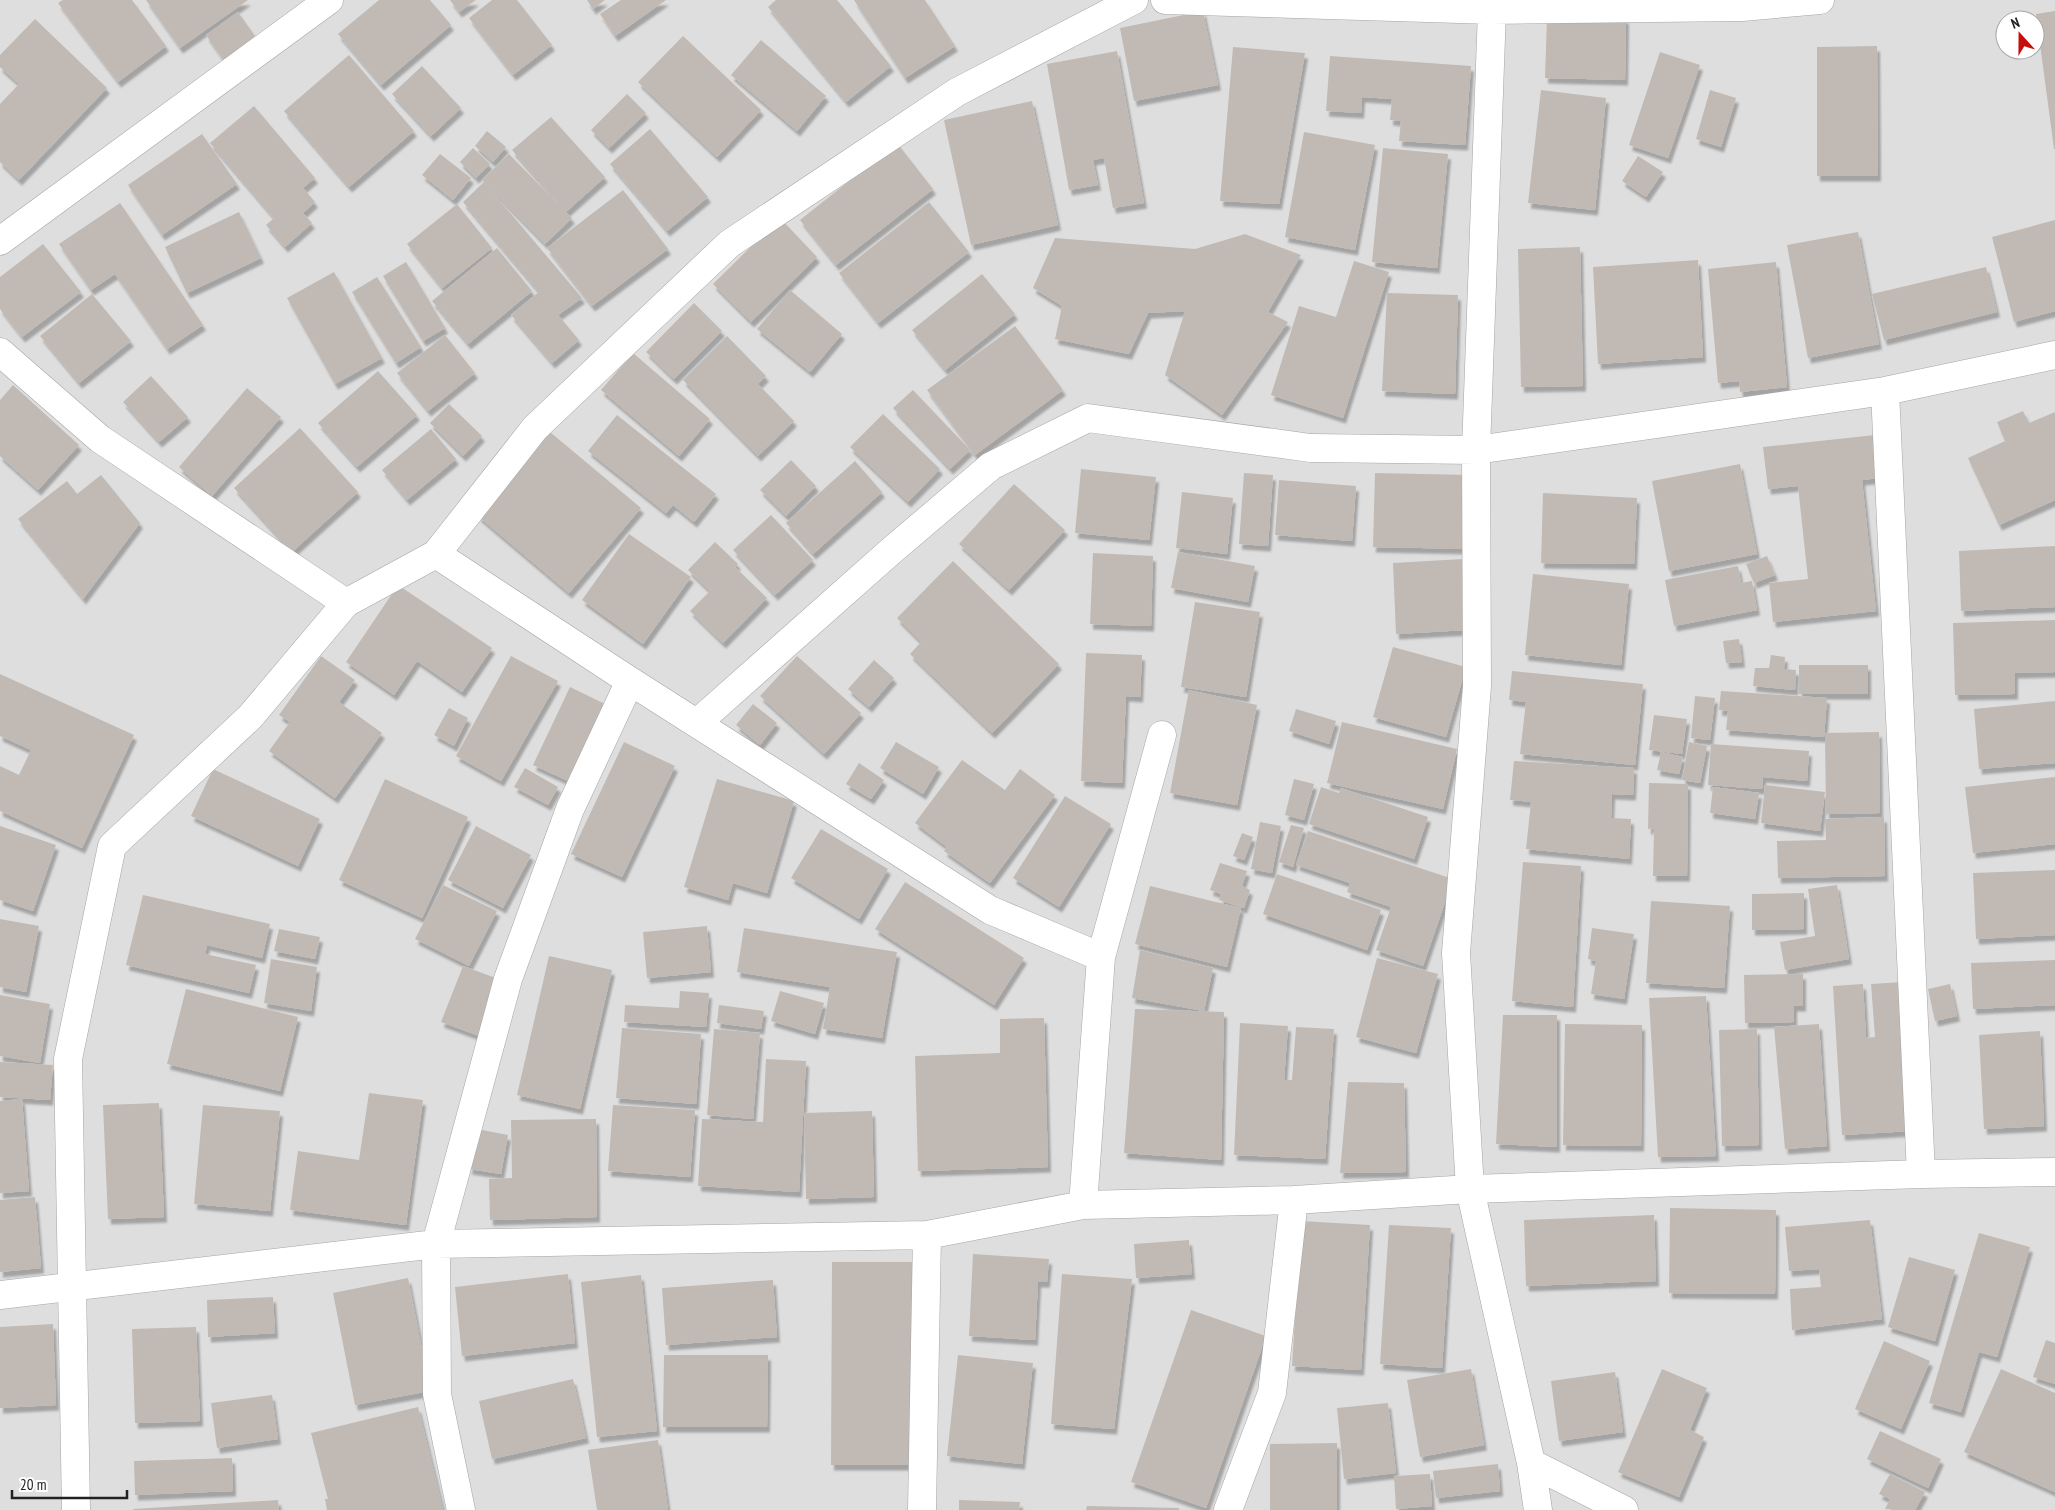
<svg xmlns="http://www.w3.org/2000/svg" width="2055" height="1510" font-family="'PT Sans Narrow',sans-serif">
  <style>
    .residential { fill: #dfdede; fill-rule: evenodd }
    .building { fill: #c1bab4; filter: url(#shadow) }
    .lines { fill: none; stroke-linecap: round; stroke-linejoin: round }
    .minor-casing { stroke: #a5a5a5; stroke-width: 29 }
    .minor { stroke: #fff; stroke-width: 28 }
  </style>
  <defs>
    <filter id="shadow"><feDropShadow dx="3" dy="5.5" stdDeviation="1" flood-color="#0004"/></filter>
  </defs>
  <rect width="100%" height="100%" fill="#f0eee8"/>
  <path class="residential" d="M0,0H2055V1510H0ZM2005,20H2035V50H2005Z"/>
  <path class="building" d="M63,0H132L166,46L118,82L58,3Z
    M146,0H248L180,48Z
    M379,0H430L451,25L381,85L338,34Z
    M450,0H476L459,12Z
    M492,0H517L552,45L513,75L469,18Z
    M587,0H605L593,9Z
    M621,0H666L615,36L600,14Z
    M776,0H837L891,66L846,102L768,7Z
    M854,0H925L955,46L905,78Z
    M1203,11L1218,85L1134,101L1120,28Z
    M2055,11V149H2054L2036,14Z
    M238,12L255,36L223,59L206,35Z
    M1547,18H1626L1625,80L1545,78Z
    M35,19L107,88L19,180L0,162V104L19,84L0,67V55Z
    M683,36L761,110L717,157L638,82Z
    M761,40L826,96L797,131L731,75Z
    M1877,46L1878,176H1817V47Z
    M1233,47L1305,53L1279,204L1220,201Z
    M1117,51L1144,203L1113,208L1104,158L1093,160L1098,185L1069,190L1047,64Z
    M1660,52L1700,65L1668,158L1629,145Z
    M349,55L414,131L349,187L284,111Z
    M1330,56L1471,66L1465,145L1399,141L1401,121L1390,120L1392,99L1362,97L1361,113L1326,111Z
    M422,66L461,108L431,136L392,94Z
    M1541,90L1606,98L1595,210L1528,203Z
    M1710,90L1736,98L1721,147L1696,139Z
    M627,94L646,113L609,148L591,130Z
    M1032,101L1058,225L971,245L944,120Z
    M254,106L315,178L303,188L315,202L303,213L312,223L285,247L266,225L274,218L210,143Z
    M551,117L605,177L566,212L572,218L545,244L482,180L509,154L563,209L512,150Z
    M650,129L708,197L667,231L610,164Z
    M487,131L506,147L493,162L475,146Z
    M1304,132L1375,145L1355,250L1285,237Z
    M202,134L237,184L162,235L128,185Z
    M897,143L933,189L836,265L800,220Z
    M473,148L490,164L476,178L460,162Z
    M1383,148L1448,154L1437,268L1372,262Z
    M440,154L471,178L453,200L422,175Z
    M1638,156L1663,172L1646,197L1622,181Z
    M484,182L582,298L558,315L579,340L552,363L511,315L539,292L463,202Z
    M623,190L668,249L592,306L547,248Z
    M929,202L969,252L878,323L839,273Z
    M120,203L203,325L167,349L115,274L91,290L59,244Z
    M457,204L492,248L442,288L407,244Z
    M239,212L261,258L187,293L165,247Z
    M780,218L817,257L751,322L713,284Z
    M2055,220V311L2014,322L1992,237Z
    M1858,232L1879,344L1808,358L1787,245Z
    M1245,234L1301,255L1268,312L1288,322L1222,415L1165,375L1185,311L1148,313L1129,354L1055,339L1062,306L1033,288L1055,238L1195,249Z
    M43,244L81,292L22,337L0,309V277Z
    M1580,247L1583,386L1521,387L1518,249Z
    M497,248L532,291L468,344L432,301Z
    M1698,260L1703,357L1598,364L1593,267Z
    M1354,261L1389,272L1343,418L1271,395L1299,306L1336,317Z
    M406,262L445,328L423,341L383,276Z
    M1776,262L1787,387L1740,392L1739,381L1718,383L1708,269Z
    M1986,267L1997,312L1884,340L1872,294Z
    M334,272L382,358L335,384L287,298Z
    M982,274L1015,314L945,370L912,330Z
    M377,277L421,347L396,363L352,292Z
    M790,290L842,334L810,372L757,329Z
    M1387,293L1458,295L1455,394L1382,391Z
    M92,294L131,341L79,383L40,336Z
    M694,303L722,331L674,379L646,352Z
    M1015,326L1063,390L975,455L927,390Z
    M445,335L475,373L428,411L397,373Z
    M727,336L766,376L758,384L794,421L758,456L683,380Z
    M633,353L710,419L679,456L601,390Z
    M378,371L417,415L357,467L318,423Z
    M151,376L188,417L159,442L123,402Z
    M13,385L79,445L38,490L0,456V400Z
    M247,388L281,417L212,496L179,467Z
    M913,390L970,450L950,469L893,408Z
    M449,404L482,436L463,456L430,423Z
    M2023,411L2029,423L2055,412V500L1999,525L1968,458L2005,441L1997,422Z
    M883,414L940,469L908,502L850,447Z
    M617,415L716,494L694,522L673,505L666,513L588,451Z
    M300,428L358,492L292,552L234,488Z
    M431,429L456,459L407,500L382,470Z
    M550,432L641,508L569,593L478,516Z
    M1884,434L1888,477L1862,480L1876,611L1773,622L1769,583L1808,579L1798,486L1768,489L1763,447Z
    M791,460L816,486L786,516L760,490Z
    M855,461L882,492L813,554L786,523Z
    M1740,464L1757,554L1669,571L1652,481Z
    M1081,469L1156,477L1149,540L1075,533Z
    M1244,473L1273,475L1268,546L1239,544Z
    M1375,473L1471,475L1470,549L1373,547Z
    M101,475L140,523L83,599L18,519L67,481L77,494Z
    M1279,480L1356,486L1352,541L1275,535Z
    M1014,484L1065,530L1009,590L959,544Z
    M1182,492L1233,498L1227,554L1176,548Z
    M1543,493L1637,498L1634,564L1541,563Z
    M771,515L813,560L775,595L733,550Z
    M629,534L691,577L643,644L582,600Z
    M715,542L738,564L735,567L767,598L723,643L690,611L710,591L688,570Z
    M2055,546V607L1961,611L1959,551Z
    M1178,552L1255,566L1248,602L1171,588Z
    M1093,553L1153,556L1151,626L1090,624Z
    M1767,556L1775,575L1754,583L1746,564Z
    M1463,559L1467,630L1396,634L1393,563Z
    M953,561L1059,664L992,733L910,654L921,642L897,618Z
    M1738,566L1741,583L1752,581L1757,610L1674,626L1665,580Z
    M1533,574L1629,584L1621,665L1525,655Z
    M398,585L492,648L462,692L417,661L394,695L346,662Z
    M1195,602L1260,612L1246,697L1181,687Z
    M2055,620V672L2015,673V694L1955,695L1953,623Z
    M1739,639L1742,662L1726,663L1723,641Z
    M1393,647L1466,667L1446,737L1373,717Z
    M1086,653L1142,655L1140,697L1126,696L1122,783L1081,781Z
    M1771,655L1785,657L1784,669L1796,670L1795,690L1753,686L1755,668H1769Z
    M321,656L355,680L339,702L382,733L335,798L269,751L290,722L279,715Z
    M511,656L558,681L501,781L456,756Z
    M797,656L861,713L824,754L760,696Z
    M874,660L894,678L869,707L848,689Z
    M1799,665H1868V694H1799Z
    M1512,671L1643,684L1635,765L1520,754L1526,702L1509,700Z
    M0,674L134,735L82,848L0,811V766L19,775L31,750L0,736Z
    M570,687L605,704L568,781L533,765Z
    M1189,690L1257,705L1237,805L1170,793Z
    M1721,691L1827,698L1824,737L1726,730L1728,711L1719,710Z
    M1695,696L1715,698L1710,740L1691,738Z
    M2055,701V763L1979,769L1974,709Z
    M753,704L777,723L760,745L736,725Z
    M449,708L468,718L454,746L434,735Z
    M1296,709L1336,721L1329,744L1289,731Z
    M1654,715L1687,719L1682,754L1649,750Z
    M1342,722L1457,749L1443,809L1327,783Z
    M1879,732L1880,813L1826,814L1825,733Z
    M624,742L675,766L622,877L571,854Z
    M896,742L939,767L923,794L880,768Z
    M1689,742L1707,746L1700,783L1682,780Z
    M1711,744L1809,751L1807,781L1763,777L1762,789L1708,785Z
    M1661,752L1683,757L1679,774L1657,770Z
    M962,760L1005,790L1020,769L1055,795L990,883L944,851L947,847L915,823Z
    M1514,761L1634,768L1633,795L1612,794L1611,818L1631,819L1629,859L1526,849L1531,802L1510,800Z
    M859,763L884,780L871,799L846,784Z
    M525,768L558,787L548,805L514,787Z
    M213,769L320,819L298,866L191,816Z
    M2055,777V844L1973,853L1965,787Z
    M385,779L468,817L422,918L339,880Z
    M717,779L794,801L767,893L733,883L728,900L684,887Z
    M1294,779L1314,784L1304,820L1285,815Z
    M1649,783L1688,784L1687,876H1653L1654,828L1648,829Z
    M1765,785L1825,792L1820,831L1761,823Z
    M1321,787L1339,793L1341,788L1428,817L1414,859L1309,824Z
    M1713,787L1759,793L1755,819L1710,813Z
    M1065,796L1111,824L1059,907L1013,878Z
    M1884,817L1885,876L1778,878L1777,841L1826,840L1825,819Z
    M1260,822L1281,826L1272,873L1251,869Z
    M1291,825L1304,828L1293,867L1279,862Z
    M0,826L56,845L33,911L0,900Z
    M476,826L531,855L503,908L448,880Z
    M821,829L888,869L859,919L791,878Z
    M1308,831L1453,879L1423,966L1376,950L1391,907L1347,892L1350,883L1296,865Z
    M1242,833L1253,837L1244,860L1233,856Z
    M1523,862L1581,866L1573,1007L1512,1001Z
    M1220,863L1247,871L1242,886L1250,890L1244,908L1219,900L1221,894L1210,890Z
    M2055,870V935L1976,939L1973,873Z
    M1277,874L1381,910L1367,950L1263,914Z
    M905,882L1024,958L994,1005L875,929Z
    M443,885L497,911L469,966L415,939Z
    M1837,885L1849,959L1785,970L1780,942L1815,936L1808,889Z
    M1150,886L1241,908L1227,967L1135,944Z
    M1804,893V929L1752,930V894Z
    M143,895L270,924L262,958L207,945L205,954L256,965L249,993L126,965Z
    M1651,901L1730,906L1724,988L1646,983Z
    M0,919L39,926L26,992L0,987Z
    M707,926L711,972L647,978L643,932Z
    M744,928L897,952L882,1038L823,1029L830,987L737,972Z
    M1592,928L1634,934L1624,999L1591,994L1596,961L1588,959Z
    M279,929L320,937L315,959L274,951Z
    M1140,950L1213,968L1204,1011L1132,998Z
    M549,956L612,970L580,1109L517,1095Z
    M1377,958L1438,974L1416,1053L1356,1037Z
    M271,959L317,967L311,1011L264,1003Z
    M2055,960V1005L1973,1009L1971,963Z
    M463,966L504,981L482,1037L441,1022Z
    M1803,974V1006H1794V1022L1745,1023L1744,975Z
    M1903,982L1911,1131L1842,1135L1833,986L1863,984L1866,1038L1875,1037L1871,984Z
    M1950,984L1957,1016L1935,1021L1928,989Z
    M186,989L298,1017L280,1091L167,1064Z
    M680,991L709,993L706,1027L624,1022L625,1005L679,1008Z
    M780,991L824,1003L815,1034L771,1021Z
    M0,995L50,1004L40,1063L0,1056Z
    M1706,996L1716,1156L1658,1157L1649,998Z
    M719,1005L764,1011L761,1029L717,1023Z
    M1135,1009L1224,1012L1221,1160L1124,1153Z
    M1503,1015H1557V1147L1496,1144Z
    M1044,1018L1048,1167L918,1171L915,1056L1000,1053V1019Z
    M1240,1023L1288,1026L1284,1080H1292L1296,1027L1334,1029L1325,1159L1234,1155Z
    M1565,1024L1642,1025L1641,1146L1563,1145Z
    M1819,1024L1827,1146L1785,1149L1774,1027Z
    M622,1028L701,1034L696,1104L616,1098Z
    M714,1029L760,1033L753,1119L707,1115Z
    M1757,1029L1759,1145L1722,1146L1719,1030Z
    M2040,1031L2044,1126L1984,1129L1979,1035Z
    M766,1059L806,1061L799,1192L698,1186L702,1119L763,1122Z
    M0,1062L53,1065L50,1100L0,1097Z
    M1348,1082L1404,1083L1406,1172L1340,1173Z
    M369,1093L423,1100L406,1225L290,1210L298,1151L359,1160Z
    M22,1099L29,1191L0,1193V1101Z
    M159,1103L164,1217L108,1219L103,1105Z
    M203,1105L280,1111L270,1211L194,1204Z
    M613,1105L695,1110L690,1177L608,1171Z
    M872,1111L874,1197L806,1199L804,1113Z
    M596,1119L597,1217L490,1220L489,1179L512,1178L511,1120Z
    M477,1129L508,1135L501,1174L469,1169Z
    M35,1197L41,1268L0,1272V1200Z
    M1670,1208L1776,1210L1775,1294L1669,1293Z
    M1654,1215L1656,1281L1526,1286L1524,1220Z
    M1870,1220L1882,1319L1792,1330L1790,1289L1821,1287L1819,1269L1789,1271L1785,1227Z
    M1301,1221L1370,1225L1361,1370L1292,1366Z
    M1389,1225L1451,1228L1442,1368L1380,1364Z
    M1979,1233L2030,1247L1997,1357L1979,1352L1961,1412L1929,1403Z
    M1189,1240L1192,1274L1136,1278L1134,1244Z
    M973,1254L1049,1259L1047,1282H1038L1035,1340L969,1336Z
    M1909,1257L1955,1270L1935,1341L1888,1327Z
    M832,1262H913V1465H831Z
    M568,1274L575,1343L462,1356L455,1287Z
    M1062,1274L1132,1279L1114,1429L1051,1424Z
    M641,1275L657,1431L597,1437L581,1282Z
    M408,1278L430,1391L355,1405L333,1293Z
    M773,1280L777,1337L666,1345L662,1288Z
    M273,1297L275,1333L208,1337L207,1300Z
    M1191,1310L1266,1336L1206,1508L1131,1482Z
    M53,1324L56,1405L0,1408V1327Z
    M196,1327L200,1421L135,1423L132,1329Z
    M2046,1340L2055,1343V1384L2033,1377Z
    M1884,1341L1930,1361L1901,1429L1855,1409Z
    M664,1355H768L767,1427H663Z
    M958,1355L1033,1363L1022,1464L947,1456Z
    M1471,1369L1484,1445L1420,1457L1407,1380Z
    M1662,1369L1707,1388L1690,1430L1704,1437L1679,1497L1618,1472Z
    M2001,1369L2055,1393V1492L1964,1452Z
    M1615,1372L1623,1432L1559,1441L1551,1381Z
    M573,1379L586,1438L492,1459L479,1401Z
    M272,1395L278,1439L217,1448L211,1403Z
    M1388,1403L1396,1473L1344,1479L1337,1408Z
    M418,1407L443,1510H327L325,1499H328L311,1433Z
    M1880,1431L1941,1459L1928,1488L1867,1459Z
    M658,1440L668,1510H597L588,1450Z
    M1337,1443V1510H1270V1444Z
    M232,1458L233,1491L135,1495L134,1461Z
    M1498,1464L1500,1491L1436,1498L1433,1471Z
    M1430,1474L1432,1506L1396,1509L1394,1476Z
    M1890,1474L1925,1492L1915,1510L1885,1509L1890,1499L1879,1494Z
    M278,1500L279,1510H133V1509Z
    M959,1500L1020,1502L1019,1510H959Z
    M1087,1506L1179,1508V1510H1086Z"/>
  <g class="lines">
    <defs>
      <path id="minor" d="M1165,0L1492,10L1742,7L1820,0
        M1492,10L1476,450L1477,686L1456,953L1470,1189L1531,1463L1538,1510
        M0,241L329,0
        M0,352L100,439L346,603
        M1885,391L1921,1174
        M436,554L630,681L990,910L1101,957L1083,1205
        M697,723L891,551L991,466L1088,418L1311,448L1476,450L1885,391L2055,355
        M1101,957L1162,735
        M0,1295L436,1244L927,1235L1083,1205L1294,1200L1470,1189L1921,1174L2055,1172
        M1531,1463L1624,1510
        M76,1510L68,1059L112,846L250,717L346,603L436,554L535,428L729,244L957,92L1134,0
        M461,1510L437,1394L436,1244L508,979L570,809L630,681
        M922,1510L927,1235
        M1228,1510L1272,1393L1294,1200"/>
    </defs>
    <use href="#minor" class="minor-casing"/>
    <use href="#minor" class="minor"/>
  </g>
  <g transform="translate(2020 35) rotate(339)"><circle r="24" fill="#ffffff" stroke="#a6a6a6"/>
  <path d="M0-4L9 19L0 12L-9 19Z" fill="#c50f0c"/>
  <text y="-8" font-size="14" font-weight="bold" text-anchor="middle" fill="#212121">N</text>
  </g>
  <path d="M12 1490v8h115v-8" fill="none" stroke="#212121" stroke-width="2.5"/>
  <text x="20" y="1490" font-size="15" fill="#212121" stroke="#ffffff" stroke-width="4" paint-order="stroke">20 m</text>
</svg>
